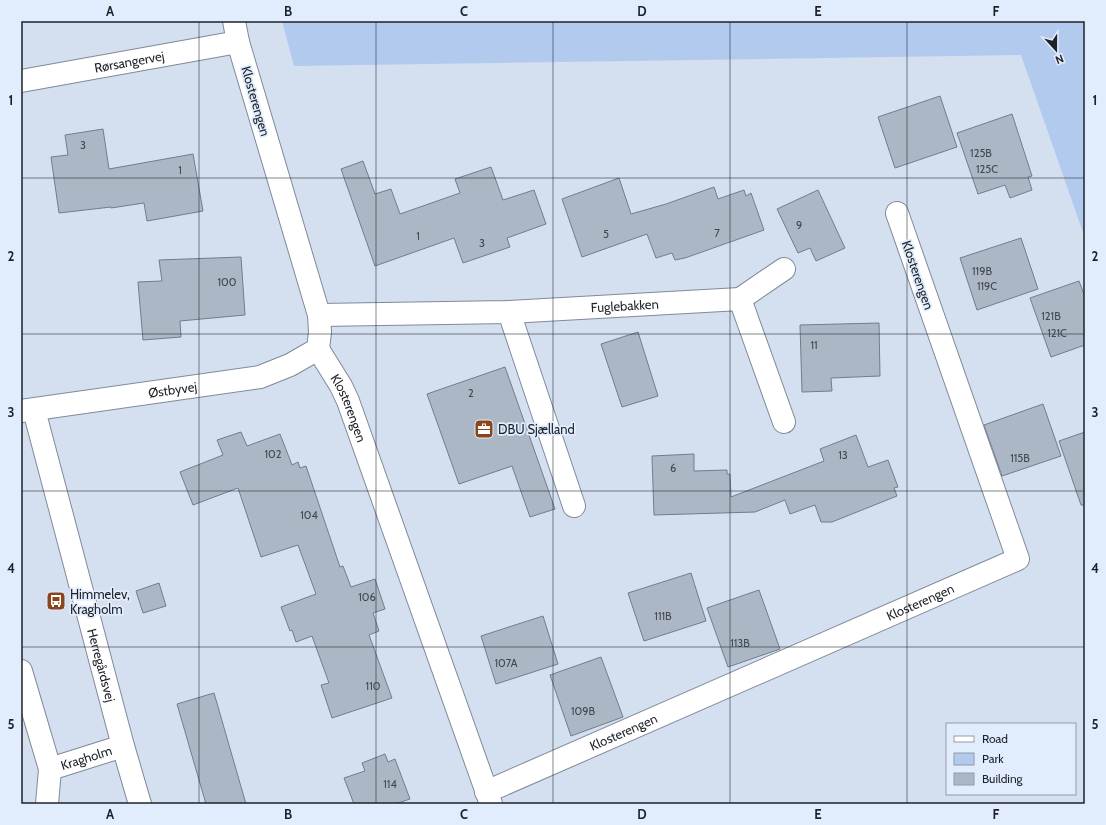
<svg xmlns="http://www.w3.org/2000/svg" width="1106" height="825" font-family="Cabin,sans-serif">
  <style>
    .green { fill: #b2caee }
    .building { fill: #acb7c6; stroke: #737c8b }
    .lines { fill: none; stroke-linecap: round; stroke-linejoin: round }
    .minor-casing { stroke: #808a99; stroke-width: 24 }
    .tertiary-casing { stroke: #808a99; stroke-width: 24 }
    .minor { stroke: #fff; stroke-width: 22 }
    .tertiary { stroke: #fff; stroke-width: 22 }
    .grid { fill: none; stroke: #1e2228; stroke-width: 1; stroke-opacity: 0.55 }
    .labels { text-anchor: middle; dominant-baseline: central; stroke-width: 3.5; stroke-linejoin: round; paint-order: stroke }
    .number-label { font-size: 11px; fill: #424750 }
    .street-label { font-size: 13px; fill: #1e2228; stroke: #e1ecfd }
    .poi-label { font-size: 13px; fill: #1e2228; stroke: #e1ecfd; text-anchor: start }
    .neatline { fill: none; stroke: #1e2228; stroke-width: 1.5 }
    .grid-label { font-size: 13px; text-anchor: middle; font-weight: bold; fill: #1e2228 }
  </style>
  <rect width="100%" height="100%" fill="#d4dfef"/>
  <path class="green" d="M282,21H1085V238L1021,55L294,66Z"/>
  <path class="building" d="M940,96L957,147L895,168L878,117Z
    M1012,114L1032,176L1028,177L1032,190L1010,198L1005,185L978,194L957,133Z
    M103,129L109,169L193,154L203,211L147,221L144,203L111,208V207L59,213L51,157L68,155L65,135Z
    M363,161L375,194L391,189L400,214L460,193L455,179L491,167L503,200L534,190L546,224L507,238L510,247L463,263L454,238L375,266L341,169Z
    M619,178L631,214L666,204L714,187L718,199L744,190L746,196L751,193L764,230L685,258L675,260L672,253L656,258L647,234L582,257L562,199Z
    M818,190L845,248L816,261L810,248L798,253L777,209Z
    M1021,238L1038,289L977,310L960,258Z
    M241,257L245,315L180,321L181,337L143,340L138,282L162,281L159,260Z
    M1079,281L1085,297V345L1051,357L1030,298Z
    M879,323L880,376L831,378L832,391L802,392L800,325Z
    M638,332L658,396L622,407L601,344Z
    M505,367L555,509L530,517L512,466L459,484L427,394Z
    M1043,404L1061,456L1002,476L984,425Z
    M241,432L247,446L280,434L292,465L298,462L300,468L306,466L340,567L343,566L351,587L375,579L385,609L373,613L379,631L369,635L392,698L332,718L321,685L329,683L312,636L296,642L292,630L290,631L281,607L316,594L298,545L261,557L238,488L193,505L180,472L223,455L217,440Z
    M1085,432V505H1081L1059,441Z
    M856,435L868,467L888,460L898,487L894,488L897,496L832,522H821L815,505L790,514L785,500L755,512L654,515L652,456L694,454V471L727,470V474H730L731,497L824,461L820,449Z
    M691,573L706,621L644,641L628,593Z
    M159,583L166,606L143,613L136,591Z
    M759,590L780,649L728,667L707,608Z
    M543,616L558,664L496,684L481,636Z
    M601,657L623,717L571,736L550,675Z
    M214,693L246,804H206L177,704Z
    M385,754L388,762L395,759L410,799L395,804H354L344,778L365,771L362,763Z"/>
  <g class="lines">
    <defs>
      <g id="minor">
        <path id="s1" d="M21,81L238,42"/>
        <path d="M740,299L784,269"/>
        <path d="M509,312L574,506"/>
        <path id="s2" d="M319,315L509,312L740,299L784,422"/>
        <path id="s3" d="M318,349L341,386L348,401L491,804"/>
        <path d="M21,671L50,769L47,804"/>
        <path id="s4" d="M50,769L123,746"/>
        <path id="s5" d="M486,792L1018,559L897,213"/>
      </g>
      <g id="tertiary">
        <path id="s6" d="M34,410L123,746L140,804"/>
        <path id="s7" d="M21,411L260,377L290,365L318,349L320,332L319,315L238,42L234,21"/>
      </g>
    </defs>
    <use href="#minor" class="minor-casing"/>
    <use href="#tertiary" class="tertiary-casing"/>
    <use href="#minor" class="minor"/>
    <use href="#tertiary" class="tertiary"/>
  </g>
  <path class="grid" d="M199,21V804M376,21V804M553,21V804M730,21V804M907,21V804M21,178H1085M21,334H1085M21,491H1085M21,647H1085"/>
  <defs>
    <symbol id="office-square" viewBox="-11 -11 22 22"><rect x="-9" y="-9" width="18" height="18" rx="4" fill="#8a451b" stroke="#e1ecfd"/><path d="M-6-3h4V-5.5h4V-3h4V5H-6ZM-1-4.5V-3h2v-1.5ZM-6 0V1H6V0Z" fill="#fff"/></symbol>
    <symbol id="bus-square" viewBox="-11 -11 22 22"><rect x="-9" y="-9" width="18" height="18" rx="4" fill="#8a451b" stroke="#e1ecfd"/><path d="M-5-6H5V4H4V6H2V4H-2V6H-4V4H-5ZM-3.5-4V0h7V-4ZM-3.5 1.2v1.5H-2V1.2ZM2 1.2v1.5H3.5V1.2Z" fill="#fff"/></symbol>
  </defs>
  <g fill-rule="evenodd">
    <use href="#office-square" x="473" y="418" width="22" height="22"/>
    <use href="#bus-square" x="45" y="590" width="22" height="22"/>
  </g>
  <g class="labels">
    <g class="number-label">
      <text x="83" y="145">3</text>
      <text x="981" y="153">125B</text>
      <text x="987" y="169">125C</text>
      <text x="180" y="170">1</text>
      <text x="799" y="225">9</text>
      <text x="717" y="233">7</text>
      <text x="606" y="234">5</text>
      <text x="418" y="236">1</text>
      <text x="482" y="243">3</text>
      <text x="982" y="271">119B</text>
      <text x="227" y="282">100</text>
      <text x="987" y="286">119C</text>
      <text x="1051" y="316">121B</text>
      <text x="1057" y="333">121C</text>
      <text x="814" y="345">11</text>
      <text x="471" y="393">2</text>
      <text x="273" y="454">102</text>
      <text x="843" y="455">13</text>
      <text x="1020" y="458">115B</text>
      <text x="673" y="468">6</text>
      <text x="309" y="515">104</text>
      <text x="367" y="597">106</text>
      <text x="663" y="616">111B</text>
      <text x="740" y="643">113B</text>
      <text x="506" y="663">107A</text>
      <text x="373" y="686">110</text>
      <text x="583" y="711">109B</text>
      <text x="390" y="784">114</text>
    </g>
    <g class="street-label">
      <text stroke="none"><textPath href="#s1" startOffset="110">Rørsangervej</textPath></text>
      <text transform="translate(256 101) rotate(74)">Klosterengen</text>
      <text transform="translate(918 275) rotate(71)">Klosterengen</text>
      <text stroke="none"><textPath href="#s2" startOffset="306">Fuglebakken</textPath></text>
      <text stroke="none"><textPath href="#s7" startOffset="153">Østbyvej</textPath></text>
      <text stroke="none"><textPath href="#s3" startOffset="67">Klosterengen</textPath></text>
      <text stroke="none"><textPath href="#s5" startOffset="474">Klosterengen</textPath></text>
      <text stroke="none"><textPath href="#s6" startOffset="264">Herregårdsvej</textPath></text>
      <text stroke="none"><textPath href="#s5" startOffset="150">Klosterengen</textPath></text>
      <text stroke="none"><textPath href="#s4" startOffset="38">Kragholm</textPath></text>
    </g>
    <g class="poi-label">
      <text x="498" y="429">DBU Sjælland</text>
      <text x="70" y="594">Himmelev,<tspan x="70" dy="15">Kragholm</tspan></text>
    </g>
  </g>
  <rect width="1106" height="825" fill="none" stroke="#e1ecfd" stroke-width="44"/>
  <rect x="946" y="723" width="130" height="72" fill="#e1ecfd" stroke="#939ba8"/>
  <rect x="954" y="736" width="20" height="6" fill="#ffffff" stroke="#939ba8"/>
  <text x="982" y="743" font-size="12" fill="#1e2228">Road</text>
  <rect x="954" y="753" width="20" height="12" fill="#b2caee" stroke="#939ba8"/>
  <text x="982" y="763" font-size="12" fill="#1e2228">Park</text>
  <rect x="954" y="773" width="20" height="12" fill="#acb7c6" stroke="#939ba8"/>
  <text x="982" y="783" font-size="12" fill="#1e2228">Building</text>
  <g transform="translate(1056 50) rotate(159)" stroke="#e1ecfd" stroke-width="3" paint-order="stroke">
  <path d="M0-3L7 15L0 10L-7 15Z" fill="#1e2228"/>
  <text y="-6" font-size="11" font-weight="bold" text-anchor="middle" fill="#1e2228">N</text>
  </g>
  <rect x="22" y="22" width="1062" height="781" class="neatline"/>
  <g class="grid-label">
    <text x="110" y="16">A</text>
    <text x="288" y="16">B</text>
    <text x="464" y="16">C</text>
    <text x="642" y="16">D</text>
    <text x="818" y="16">E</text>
    <text x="996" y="16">F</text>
    <text x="11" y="105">1</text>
    <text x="1095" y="105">1</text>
    <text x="11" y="261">2</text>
    <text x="1095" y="261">2</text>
    <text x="11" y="417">3</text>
    <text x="1095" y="417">3</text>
    <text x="11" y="573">4</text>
    <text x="1095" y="573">4</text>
    <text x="11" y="729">5</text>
    <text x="1095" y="729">5</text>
    <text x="110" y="819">A</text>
    <text x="288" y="819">B</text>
    <text x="464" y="819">C</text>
    <text x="642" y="819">D</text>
    <text x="818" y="819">E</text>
    <text x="996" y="819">F</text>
  </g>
</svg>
